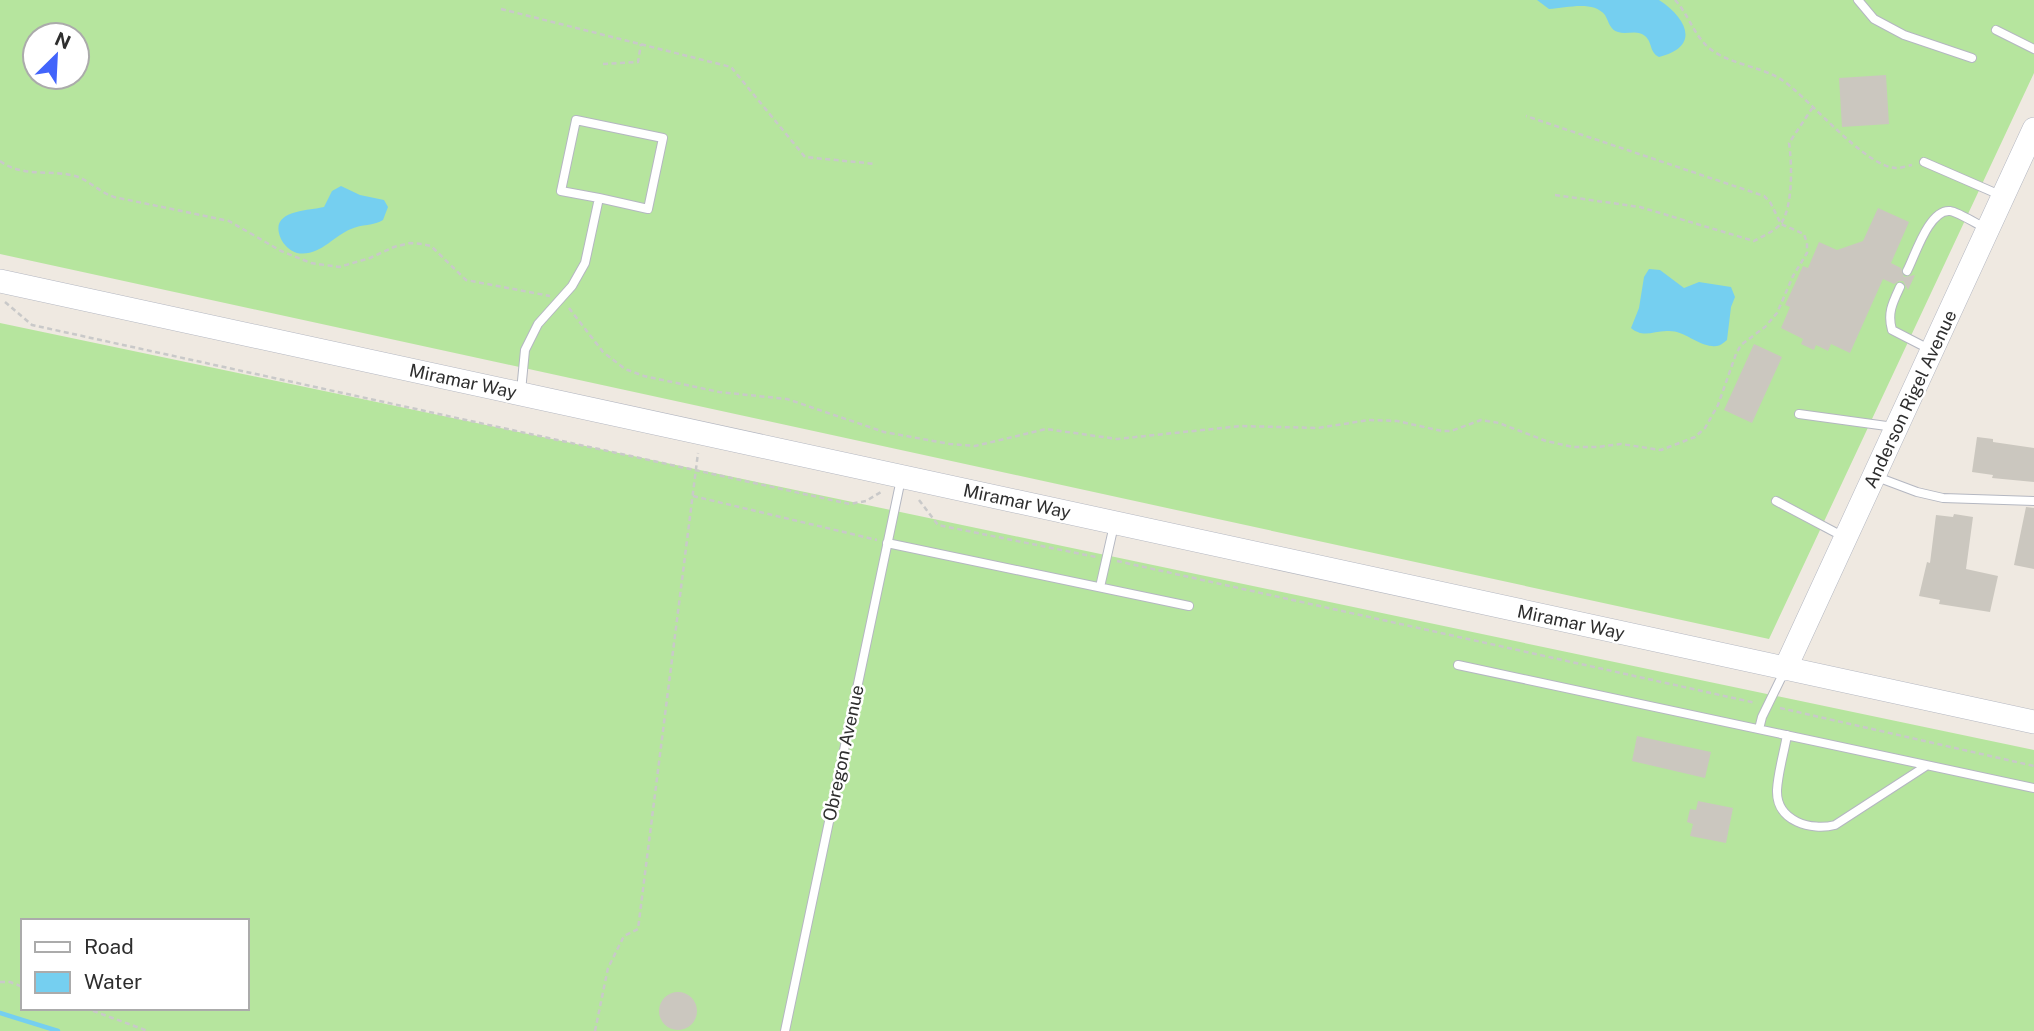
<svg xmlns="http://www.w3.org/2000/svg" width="2034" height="1031" font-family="'Public Sans',sans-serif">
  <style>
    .grass { fill: #b6e59e; fill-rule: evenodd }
    .water { fill: #75cff0 }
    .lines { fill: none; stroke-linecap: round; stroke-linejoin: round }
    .stream { stroke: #75cff0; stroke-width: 4.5 }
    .building { fill: #cbc7bf }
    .lane-casing { stroke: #b4b7c1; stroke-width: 10 }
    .secondary-casing { stroke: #b4b7c1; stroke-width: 24 }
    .path { stroke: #c9c9c9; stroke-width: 2.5; stroke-dasharray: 5 3.5; stroke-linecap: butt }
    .lane { stroke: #fff; stroke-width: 8 }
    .secondary { stroke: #fff; stroke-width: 23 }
    .labels { text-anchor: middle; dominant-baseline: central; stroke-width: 5; stroke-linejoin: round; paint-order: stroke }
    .street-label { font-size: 18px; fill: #2e2e2e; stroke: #fff }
  </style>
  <rect width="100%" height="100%" fill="#efe9e1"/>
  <path class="grass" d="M0,0H2034V73L1769,639L0,254ZM35,35H77V77H35Z
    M0,323L2034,750V1031H0ZM23,921H247V1008H23Z"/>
  <path class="water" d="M1537,0H1659C1687,18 1701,47 1659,57C1649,52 1653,43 1645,36C1637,29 1627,35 1618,32C1610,30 1609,22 1605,15C1593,0 1567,8 1549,9Z
    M341,186L360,195L384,200L388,207L383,220C373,226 362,224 351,229C333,236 320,257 297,253C290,251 284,245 281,239C268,210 307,211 324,207L332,191Z
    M1649,269L1660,270L1684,288L1699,282L1731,287L1735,297L1731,307L1727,340C1722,344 1719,347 1712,346C1697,345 1685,331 1669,331C1654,330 1644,339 1631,328L1639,308L1644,277Z"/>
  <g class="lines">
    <path class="stream" d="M0,1013L58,1031"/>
  </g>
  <path class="building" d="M1886,75L1889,124L1842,127L1839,78Z
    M1878,208L1909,222L1891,263L1901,268L1904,277L1915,275L1908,290L1903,281H1899L1894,284L1883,279L1850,353L1831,344L1828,351L1816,345L1814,350L1801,344L1803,339L1781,328L1790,307L1785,305L1803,266L1808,268L1819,242L1837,250L1863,241Z
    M1754,344L1782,357L1752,423L1724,410Z
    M1977,437L1993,439V442L2034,448V482L1992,478L1993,475L1972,472Z
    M2026,507L2034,508V569L2014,565Z
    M1954,514L1973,517L1966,569L1998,576L1990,612L1939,604L1940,600L1919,596L1927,562L1930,563L1936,515L1953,517Z
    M1637,736L1711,752L1705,778L1632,761Z
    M1698,801L1733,808L1726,843L1690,836L1693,824L1687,822L1690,809L1696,810Z
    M659 1011a19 19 0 1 1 38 0a19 19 0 1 1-38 0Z"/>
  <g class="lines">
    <defs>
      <path id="lane" d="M1858,0L1874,19L1904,35L1972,58
        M1996,30L2034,49
        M1924,162L2000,195
        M1907,271C1915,256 1929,209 1950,211C1958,212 1977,224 1985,228
        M1900,287C1893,302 1887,313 1892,330L1929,349
        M521,391L525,350L538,324L572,286L585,263L599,198L648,209L663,138L576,120L561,191L599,198
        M1799,414L1894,427
        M1877,477L1917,492L1943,498L2034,501
        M1776,501L1844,537
        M887,543L1189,606
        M1100,587L1114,525
        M1458,665L2034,788
        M1759,729L1762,717L1784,672
        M1787,735C1784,753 1778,772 1777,790C1776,822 1812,831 1835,825L1926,766
        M785,1031L901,479"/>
      <path id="secondary" d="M0,281L2034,722
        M1785,669L2034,129"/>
    </defs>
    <use href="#lane" class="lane-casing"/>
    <use href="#secondary" class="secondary-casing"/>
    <path class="path" d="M1675,0C1689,15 1693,34 1709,48C1730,65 1761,66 1782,80C1810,99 1865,167 1896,168C1901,168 1907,166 1912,165
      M501,9L731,67L805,157L876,164
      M603,64L638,62L641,44
      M0,161C23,178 49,169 75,176C89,180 99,192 114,197L229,221L281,251L311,263L339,267L370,258L394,247L410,243L422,244L431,246L466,280L550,296
      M1555,195L1640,207L1754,241C1763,236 1777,230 1782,222C1793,204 1792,163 1789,143L1813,107
      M5,302L32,325L850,504L866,501L881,492
      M569,308L603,352L625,369L644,376L719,392L787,399L884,432L950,444L975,446L1046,429L1117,439L1241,426L1318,428L1369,420L1397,421L1442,431H1451L1481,420L1499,423L1546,441L1573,447H1597L1621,444L1661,450L1695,437L1705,428L1718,405L1736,354L1741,345L1765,327L1777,313L1793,276L1807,253V243L1804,234L1781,224L1770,202L1764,196L1526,116
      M693,496L877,540
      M919,500L938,525L1096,557
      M1117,561L1756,703
      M1780,708L2034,766
      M0,982H10L23,987
      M85,1008L148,1031
      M595,1031L608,968L624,936L638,929L698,453"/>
    <use href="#lane" class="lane"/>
    <use href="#secondary" class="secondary"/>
  </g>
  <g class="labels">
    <g class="street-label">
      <text transform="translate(463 381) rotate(12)">Miramar Way</text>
      <text transform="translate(1910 399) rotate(-65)">Anderson Rigel Avenue</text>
      <text transform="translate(1017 501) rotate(12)">Miramar Way</text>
      <text transform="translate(1571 622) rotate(12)">Miramar Way</text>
      <text transform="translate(843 753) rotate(-78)">Obregon Avenue</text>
    </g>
  </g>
  <rect x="21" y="919" width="228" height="91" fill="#ffffff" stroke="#ababab" stroke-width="2"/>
  <rect x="35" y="942" width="35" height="10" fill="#ffffff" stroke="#ababab" stroke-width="2"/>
  <text x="84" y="954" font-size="21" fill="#2e2e2e">Road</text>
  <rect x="35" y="972" width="35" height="21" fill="#75cff0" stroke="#ababab" stroke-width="2"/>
  <text x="84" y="989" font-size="21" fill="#2e2e2e">Water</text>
  <g transform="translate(56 56) rotate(24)"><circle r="33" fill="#ffffff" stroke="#ababab" stroke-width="2"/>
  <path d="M0-5L12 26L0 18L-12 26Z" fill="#4264fb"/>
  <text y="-10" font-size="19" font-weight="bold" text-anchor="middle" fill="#2e2e2e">N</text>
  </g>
</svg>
